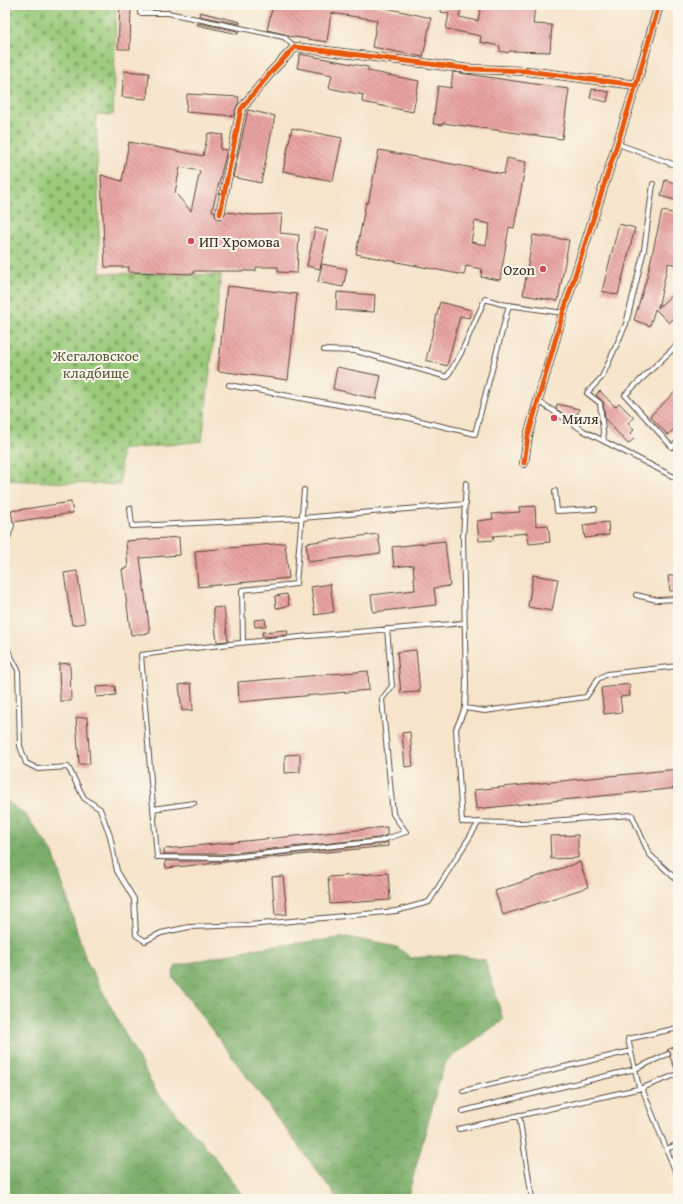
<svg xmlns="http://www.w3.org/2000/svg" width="683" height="1204" font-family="'Gentium Book Plus',serif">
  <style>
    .forest { fill: url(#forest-crowns); stroke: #5b6c44 }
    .cemetery { fill: url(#cemetery-stones); stroke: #6a7a4c }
    .building { fill: url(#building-back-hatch); fill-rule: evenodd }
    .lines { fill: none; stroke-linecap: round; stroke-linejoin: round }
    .service-casing { stroke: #574638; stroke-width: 6 }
    .minor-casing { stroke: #574638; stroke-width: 10 }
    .service { stroke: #fff; stroke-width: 4 }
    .minor { stroke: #fff; stroke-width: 8 }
    .cycleway-casing { stroke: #fbf7ec; stroke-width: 8 }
    .cycleway { stroke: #e8590c; stroke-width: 5 }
    .poi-dot { fill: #d1495b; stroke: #fbf7ec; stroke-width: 1.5 }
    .labels { text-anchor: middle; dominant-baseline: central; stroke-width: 4; stroke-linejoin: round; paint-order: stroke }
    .poi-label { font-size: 15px; fill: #3b2a1e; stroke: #fbf7ec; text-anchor: start }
    .park-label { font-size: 15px; fill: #585a3a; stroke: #fbf7ec }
  </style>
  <defs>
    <pattern id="forest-crowns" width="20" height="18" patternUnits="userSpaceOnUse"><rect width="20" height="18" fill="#7bae6a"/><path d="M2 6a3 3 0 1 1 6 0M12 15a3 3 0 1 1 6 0" fill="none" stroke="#668e57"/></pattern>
    <pattern id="cemetery-stones" width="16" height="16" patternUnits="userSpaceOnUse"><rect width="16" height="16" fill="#9aca7a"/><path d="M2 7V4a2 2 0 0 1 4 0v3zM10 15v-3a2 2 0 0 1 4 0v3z" fill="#7fa463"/></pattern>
    <pattern id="building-back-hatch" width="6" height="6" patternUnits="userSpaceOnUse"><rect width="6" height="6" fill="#e8a3a1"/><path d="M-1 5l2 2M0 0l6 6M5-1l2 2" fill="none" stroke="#bd8583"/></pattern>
  </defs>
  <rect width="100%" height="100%" fill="#fbf7ec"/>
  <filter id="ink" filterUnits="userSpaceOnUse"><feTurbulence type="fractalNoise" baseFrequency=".025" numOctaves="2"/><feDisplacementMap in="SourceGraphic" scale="8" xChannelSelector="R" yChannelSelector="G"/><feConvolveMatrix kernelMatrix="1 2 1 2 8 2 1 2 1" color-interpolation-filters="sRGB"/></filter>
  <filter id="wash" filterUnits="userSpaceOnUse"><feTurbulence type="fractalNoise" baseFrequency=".012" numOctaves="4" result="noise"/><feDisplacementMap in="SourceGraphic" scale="16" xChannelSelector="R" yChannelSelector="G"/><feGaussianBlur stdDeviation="0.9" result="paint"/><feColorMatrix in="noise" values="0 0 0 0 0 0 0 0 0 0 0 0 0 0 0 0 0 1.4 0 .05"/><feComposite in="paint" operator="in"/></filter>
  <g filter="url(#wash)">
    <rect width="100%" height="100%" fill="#f6e4cb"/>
    <path class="forest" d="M5,800L24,813L53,853L86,960L155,1090L213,1155L245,1199H5Z
      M347,937L397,947L411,958L456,955L485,960L503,1020L447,1060L441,1075L407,1199H338L174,979L173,972L176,966L252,949Z"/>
    <path class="cemetery" d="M5,5H116L113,115L96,114L100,273L221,275L202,441L121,450L120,485L5,480Z"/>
    <g id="blocks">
      <path class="building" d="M120,5H131L130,49H118Z
        M273,5H373L431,18L423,57L372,47L377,20L331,13L327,42L288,36L285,34L267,30Z
        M442,5H462L459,17L478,21L481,5H535L533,24L552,25L550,52L509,51L508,53L500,51V46L480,42L481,36L446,29L449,14L441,12Z
        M200,12L240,22V24L199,16Z
        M197,23L238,31V34L197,25Z
        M300,54L368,67V71L419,81L413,112L362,102L363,95L329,88L332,75L297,68Z
        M124,71L149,73L147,99L122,97Z
        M453,72L569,89L562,139L443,123L442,125L433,124L438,86L451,88Z
        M592,89L609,92L607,102L590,98Z
        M187,94L239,97L238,103L234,116L186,112Z
        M248,110L275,116L261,183L233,177Z
        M292,128L342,138L333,181L283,171Z
        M208,133L223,135L220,149L227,150L212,211H215V216L219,219H222L226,212L252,215L282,214L280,233L299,235L297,273L278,272V267H256V271H194V274L128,272L129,267H105L101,175L122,181L129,142L203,156ZM180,167L200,171L191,211L175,193Z
        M379,150L504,174L507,158L526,162L514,228L509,227L500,280L481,277L482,269L466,266L464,275L356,254L366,202L368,203ZM475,221L490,224L486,245L471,242Z
        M665,180L678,184V201L661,196Z
        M662,211L678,214V265L668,263L658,308L678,289V314L669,323L655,309L650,326L634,320L647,277Z
        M619,224L635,228L618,295L602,291Z
        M315,228L328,231L320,269L307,266Z
        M533,235L569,240L558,301L523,295Z
        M322,264L347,269L343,287L318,282Z
        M227,286L297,294L288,380L218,371Z
        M337,292L375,295L374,312L336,310Z
        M440,302L471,310L469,318L460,316L447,366L426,360Z
        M337,367L381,376L376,399L333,389Z
        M678,389V425L668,435L650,416Z
        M600,391L615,407L619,403L634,418L628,423L634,430L630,434L634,439L628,444L605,419L603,402L596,395Z
        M557,404L579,409L576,418L567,416L556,409Z
        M71,502L73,513L13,522L11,511Z
        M535,506L536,526L548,525L550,542L529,544L528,533L493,536L494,540L479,541L477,521L493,519L492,514L520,512L519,507Z
        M608,522L609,535L585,538L583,525Z
        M378,534L381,553L308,562L306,543Z
        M179,537L180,555L140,558L150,633L131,635L122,569L128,568L126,541Z
        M445,541L450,586L434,588L436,605L373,612L371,595L415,590L413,565L394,567L392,547Z
        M285,543L289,578L198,587L195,551Z
        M77,571L85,623L72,625L64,573Z
        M533,575L558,579L552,611L528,607Z
        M678,575V590L670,591L668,576Z
        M330,584L334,612L315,615L311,587Z
        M287,594L289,606L276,608L275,596Z
        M224,607L228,641L217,642L213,608Z
        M265,619L266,626L255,627L254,620Z
        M287,630L288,635L263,637L262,632Z
        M416,650L420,692L401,693L397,652Z
        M70,663L71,701H60L59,664Z
        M368,671L369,690L239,702L238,682Z
        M191,683L193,710L182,711L179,685Z
        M629,684L630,696L620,697L622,712L604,714L601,688Z
        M115,686L116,695L97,697L96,687Z
        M87,717L90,764H79L76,718Z
        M410,732L413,766L405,767L402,733Z
        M300,754V772L285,773V755Z
        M678,769V788L476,809L474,790Z
        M387,827V835L379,838L223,854H164V849Z
        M578,835V858L551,859L550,836Z
        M388,842V846L166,868L165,861H223L380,844Z
        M580,862L588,887L503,915L495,891Z
        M388,873L390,900L330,904L328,877Z
        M283,876L287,914L275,915L272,877Z
        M678,1045V1071H676L670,1057L671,1053L667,1050Z"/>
    </g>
  </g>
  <g filter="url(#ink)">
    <use href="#blocks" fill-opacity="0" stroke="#574638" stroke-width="1"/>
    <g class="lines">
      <defs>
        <path id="service" d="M140,5V13H168L284,37L295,47
          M618,144L678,166
          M678,344L625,395L672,447L678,441
          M324,350L356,351L447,377L461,353L485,299L502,304L563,313
          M229,385L404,417L475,434L509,305
          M538,401L584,431L678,479
          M604,441L600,403L587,393L602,377L626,324L644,250L653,184
          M466,483L463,538L466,686L465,708L456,729L462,822L522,823L632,815L649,854L678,881
          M555,491L557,511L595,509
          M130,508L132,526L302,518L466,504
          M5,548L12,525
          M636,595L657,600L678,599
          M387,629L392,686L382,699L393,814L406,832L380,841L223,858L157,857L141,655C248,640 356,632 464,623
          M243,642L242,590L296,584L304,490
          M5,645L18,670L20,746L26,763L38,769L68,767L84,798L100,809L110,836L117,871L134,899L136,935L145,941L161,933L189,927L250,925L396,911L429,902L479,822
          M465,708L485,711L586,697L598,679L607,674L678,666
          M153,809L194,803
          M639,1087L628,1039L678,1028
          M642,1088L678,1178
          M463,1091L631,1051
          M463,1111L635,1069L668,1054
          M519,1115L532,1199
          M459,1129L642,1088L678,1074
          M667,1149L678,1144"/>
        <path id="minor" d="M220,214L241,109L272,71L295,47L470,69L527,71L636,85
          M524,463L528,436L563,313L636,85L659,5"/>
      </defs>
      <use href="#service" class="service-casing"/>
      <use href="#minor" class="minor-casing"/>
      <use href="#service" class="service"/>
      <use href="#minor" class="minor"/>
      <defs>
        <path id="cycleway" d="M220,214L241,109L272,71L295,47L470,69L527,71L636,85
          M524,463L528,436L563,313L636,85L659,5"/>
      </defs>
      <use href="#cycleway" class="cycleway-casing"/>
      <use href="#cycleway" class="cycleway"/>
    </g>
  </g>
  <g class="poi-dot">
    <circle cx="191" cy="241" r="4"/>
    <circle cx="543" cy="269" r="4"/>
    <circle cx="554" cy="418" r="4"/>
  </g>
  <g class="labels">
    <g class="poi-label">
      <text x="199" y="241">ИП Хромова</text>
      <text x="535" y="269" text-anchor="end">Ozon</text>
      <text x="562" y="418">Миля</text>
    </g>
    <g class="park-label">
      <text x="96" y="355">Жегаловское<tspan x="96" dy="17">кладбище</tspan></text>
    </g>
  </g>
  <rect width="683" height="1204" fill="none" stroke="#fbf7ec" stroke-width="20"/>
</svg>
